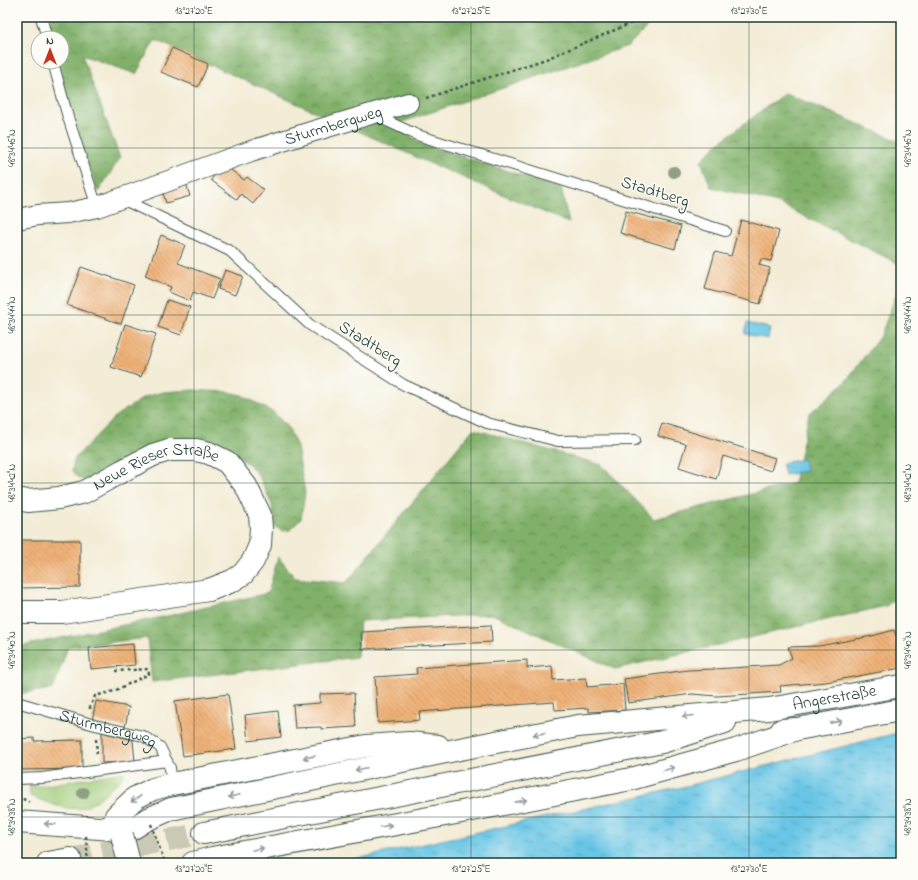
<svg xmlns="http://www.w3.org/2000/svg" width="918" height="880" font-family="'Indie Flower',sans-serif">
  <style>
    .grass { fill: #a0cc79; stroke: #608456 }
    .forest { fill: url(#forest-crowns); stroke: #50764e }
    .water { fill: url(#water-ripples); stroke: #43818c }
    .building { fill: url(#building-back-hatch) }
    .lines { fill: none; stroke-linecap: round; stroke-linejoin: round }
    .primary-tunnel { stroke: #c9c9b6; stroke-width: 22; stroke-dasharray: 22 11; stroke-linecap: butt }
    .lane-casing { stroke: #3f574c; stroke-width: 12 }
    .street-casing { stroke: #3f574c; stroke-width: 22 }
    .secondary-casing { stroke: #3f574c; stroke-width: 24 }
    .primary-casing { stroke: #3f574c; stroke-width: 24 }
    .path { stroke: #3f574c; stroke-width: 2.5; stroke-dasharray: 3 3; stroke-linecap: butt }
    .lane { stroke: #fff; stroke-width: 10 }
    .street { stroke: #fff; stroke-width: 20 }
    .secondary { stroke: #fff; stroke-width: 22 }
    .primary { stroke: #fff; stroke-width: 22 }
    .primary-bridge-casing { stroke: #3f574c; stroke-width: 24; stroke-linecap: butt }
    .path-bridge { stroke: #3f574c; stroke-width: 2.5; stroke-dasharray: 3 3; stroke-linecap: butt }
    .primary-bridge { stroke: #fff; stroke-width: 22 }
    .tree { fill: #90a086 }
    .oneway { stroke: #8f9e9a }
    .ticks { fill: none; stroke: #1f3d34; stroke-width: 1; stroke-opacity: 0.45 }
    .labels { text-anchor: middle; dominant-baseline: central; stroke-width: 3; stroke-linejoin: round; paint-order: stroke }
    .street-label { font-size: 17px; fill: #1f3d34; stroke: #fdfcf7 }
    .neatline { fill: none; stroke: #1f3d34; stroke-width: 1.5 }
    .ticks-label { font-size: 10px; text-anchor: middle; fill: #1f3d34 }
  </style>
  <defs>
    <pattern id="forest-crowns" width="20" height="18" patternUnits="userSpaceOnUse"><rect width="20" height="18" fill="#80b069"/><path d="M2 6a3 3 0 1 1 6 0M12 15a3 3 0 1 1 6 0" fill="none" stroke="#689057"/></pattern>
    <pattern id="water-ripples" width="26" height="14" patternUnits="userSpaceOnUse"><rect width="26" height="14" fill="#67c5e5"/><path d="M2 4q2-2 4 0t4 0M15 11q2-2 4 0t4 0" fill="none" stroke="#54a1ba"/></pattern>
    <pattern id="building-back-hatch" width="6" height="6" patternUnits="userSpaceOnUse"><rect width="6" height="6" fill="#f0b278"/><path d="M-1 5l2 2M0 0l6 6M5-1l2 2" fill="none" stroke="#c29263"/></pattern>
  </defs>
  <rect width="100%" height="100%" fill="#fdfcf7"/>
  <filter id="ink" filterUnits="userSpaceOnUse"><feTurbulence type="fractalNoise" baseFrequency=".025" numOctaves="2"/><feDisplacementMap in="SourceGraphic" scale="8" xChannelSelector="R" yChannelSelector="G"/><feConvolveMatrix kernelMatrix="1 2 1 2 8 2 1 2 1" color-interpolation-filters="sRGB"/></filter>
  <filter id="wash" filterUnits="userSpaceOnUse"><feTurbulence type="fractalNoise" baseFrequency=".012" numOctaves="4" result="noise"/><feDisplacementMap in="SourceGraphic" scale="16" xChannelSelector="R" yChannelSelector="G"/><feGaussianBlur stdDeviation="0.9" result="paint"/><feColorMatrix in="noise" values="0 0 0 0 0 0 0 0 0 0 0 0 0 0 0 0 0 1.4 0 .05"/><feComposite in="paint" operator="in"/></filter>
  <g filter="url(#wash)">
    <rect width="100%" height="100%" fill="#f3ecd6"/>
    <path class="grass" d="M124,772C123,780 116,783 110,788C103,796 93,805 82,808C65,811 46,802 30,796V787L42,786Z"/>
    <path class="forest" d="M45,17H648L647,27L628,46L396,124L420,143L561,188L569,223L427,162L155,40L136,74L82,55L120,158L98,192L70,115L56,62H62V38H50Z
      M785,93L901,142V265L778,203L711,187L701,161L716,145Z
      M901,281V595L886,606L615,669L492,614L360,621L357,657L152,682L147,638L68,647L53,689L17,694V647L172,615L268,593L278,557L295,578L346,583L473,429L602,465L654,519L794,483L809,414L845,382L881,335Z
      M193,390L228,392L242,395L274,413L289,429L297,447L305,493L301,519L290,530L283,531L275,527L272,505L260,478L250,465L239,457L216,445L84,481L76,476L72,470L75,458L117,415L145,397L163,392Z"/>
    <path class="water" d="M747,323L770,328L768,339L745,334Z
      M804,459L806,471L785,475L782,463Z
      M901,732V863H338L682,787Z"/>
    <g id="blocks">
      <path class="building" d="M172,48L208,64L198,87L161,72Z
        M223,164L244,180L247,177L264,190L253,204L241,194L237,200L211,180Z
        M185,180L190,196L166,203L161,187Z
        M626,211L681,226L675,249L620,233Z
        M741,220L779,231L771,261L761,259L759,265L770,268L760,304L705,289L715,252L731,256Z
        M161,235L185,245L178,263L220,279L212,299L193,292L190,301L169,292L171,287L145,276Z
        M81,267L134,285L121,324L67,305Z
        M225,270L243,276L235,295L218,289Z
        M167,300L190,307L181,335L158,327Z
        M125,324L156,334L141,377L111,367Z
        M662,423L775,458L771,471L723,456L716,479L679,467L686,444L658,436Z
        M17,540H80V587L17,588Z
        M491,625L492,642L362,649L361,632Z
        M894,630L896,635L901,633V668L826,682L780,686L781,692L717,696L692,694L628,703L624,679L688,670L715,669L779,665L792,658L788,647L819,646L872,636Z
        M133,644L135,665L91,669L89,648Z
        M527,660V668L552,666L553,680L586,678L587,687L623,684L625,710L589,712L588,708L555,710L554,702L419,712L420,720L378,723L375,677L417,674L416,668Z
        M354,693L356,727L321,729V727L295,728L293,705L320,703V694Z
        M228,694L236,749L183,756L175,701Z
        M96,701L129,707L125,727L92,721Z
        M278,711L281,737L248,741L245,715Z
        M102,732L133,740L135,762L102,763Z
        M34,738V741L82,740V769L17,770V739Z"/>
    </g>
  </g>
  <g filter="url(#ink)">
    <use href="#blocks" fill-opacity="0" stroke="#3f574c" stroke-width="1"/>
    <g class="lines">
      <path class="primary-tunnel" d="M70,859L204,833"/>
      <defs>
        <g id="lane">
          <path d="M41,17L47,38"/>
          <path d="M53,62L67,114L97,207"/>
          <path d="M374,115L417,135L725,231"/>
          <path d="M122,199L230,251L310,325L404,385L487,423L558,441L635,440"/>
          <path id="s1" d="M17,702L95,725L143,736L160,747L170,768L172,784"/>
          <path d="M17,779L42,778L167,761"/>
        </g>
        <g id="street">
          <path id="s2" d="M17,219L38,215L68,213L97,207L251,151L314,131L408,103"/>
        </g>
        <g id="secondary">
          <path id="s3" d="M17,499L28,501L59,498L84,492L122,471L153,455L169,450H196L209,453L227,462L246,486L260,515L261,528L260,545L253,561L243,574L232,581L209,590L62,612H17"/>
        </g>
        <g id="primary">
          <path d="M782,730L797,729L901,710"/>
          <path d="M17,822L113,829"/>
          <path id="s4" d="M113,829L122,835L146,820L171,809L460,749L578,726L769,709L901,686"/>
          <path d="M113,829L116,816L135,798L153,789L172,784L366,746L409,743L438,746"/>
          <path d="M204,833L662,742L725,722"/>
          <path d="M48,863L70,859"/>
          <path d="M193,863L212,858L483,808L631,779L736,750L797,729"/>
        </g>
      </defs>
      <use href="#lane" class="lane-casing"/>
      <use href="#street" class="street-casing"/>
      <use href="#secondary" class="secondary-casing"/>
      <use href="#primary" class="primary-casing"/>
      <path class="path" d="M426,98L546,59L646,17
        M90,709V707L95,696L114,691L149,674L148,669L116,671
        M96,739L97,756
        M17,797L21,798L29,802"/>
      <use href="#lane" class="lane"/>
      <use href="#street" class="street"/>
      <use href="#secondary" class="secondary"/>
      <use href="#primary" class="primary"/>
      <defs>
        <path id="primary-bridge" d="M122,835L129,863"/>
      </defs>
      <use href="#primary-bridge" class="primary-bridge-casing"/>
      <path class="path-bridge" d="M151,824L165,863
        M86,836L88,863"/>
      <use href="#primary-bridge" class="primary-bridge"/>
    </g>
    <g class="tree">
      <circle cx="674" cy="172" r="6"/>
      <circle cx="83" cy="793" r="6"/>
    </g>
    <defs><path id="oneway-shaft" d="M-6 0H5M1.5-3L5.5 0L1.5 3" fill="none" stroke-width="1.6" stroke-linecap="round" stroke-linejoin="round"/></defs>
    <g class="oneway">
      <use href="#oneway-shaft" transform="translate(688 716) rotate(175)"/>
      <use href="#oneway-shaft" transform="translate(836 722) rotate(-11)"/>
      <use href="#oneway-shaft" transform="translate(539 734) rotate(169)"/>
      <use href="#oneway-shaft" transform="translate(309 757) rotate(169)"/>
      <use href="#oneway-shaft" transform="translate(361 769) rotate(168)"/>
      <use href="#oneway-shaft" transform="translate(669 769) rotate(-15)"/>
      <use href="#oneway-shaft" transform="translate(234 796) rotate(168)"/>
      <use href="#oneway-shaft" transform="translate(136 799) rotate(146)"/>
      <use href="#oneway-shaft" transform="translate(521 801) rotate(-11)"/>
      <use href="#oneway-shaft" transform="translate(50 824) rotate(-176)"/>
      <use href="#oneway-shaft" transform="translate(386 826) rotate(-10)"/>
      <use href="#oneway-shaft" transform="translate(258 849) rotate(-10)"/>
    </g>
  </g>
  <path class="ticks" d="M194,17V863M471,17V863M749,17V863M17,148H901M17,315H901M17,483H901M17,650H901M17,817H901"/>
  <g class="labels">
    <g class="street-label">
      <text stroke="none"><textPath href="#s2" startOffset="331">Sturmbergweg</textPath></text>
      <text transform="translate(655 192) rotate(17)">Stadtberg</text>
      <text transform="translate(370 344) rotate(32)">Stadtberg</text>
      <text stroke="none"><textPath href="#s3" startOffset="147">Neue Rieser Straße</textPath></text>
      <text stroke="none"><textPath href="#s4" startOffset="740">Angerstraße</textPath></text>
      <text stroke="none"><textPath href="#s1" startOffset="95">Sturmbergweg</textPath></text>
    </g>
  </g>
  <rect width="918" height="880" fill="none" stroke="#fdfcf7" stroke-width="44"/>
  <g transform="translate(50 50)"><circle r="19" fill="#fdfcf7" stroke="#a4b0a9"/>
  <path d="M0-3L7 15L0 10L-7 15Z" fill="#c8321e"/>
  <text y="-6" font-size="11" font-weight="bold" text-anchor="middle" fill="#1f3d34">N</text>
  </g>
  <rect x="22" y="22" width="874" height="836" class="neatline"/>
  <g class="ticks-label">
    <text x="194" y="14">13°27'20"E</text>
    <text x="471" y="14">13°27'25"E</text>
    <text x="749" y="14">13°27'30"E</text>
    <text transform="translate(11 148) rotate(-90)" y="4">48°34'46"N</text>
    <text transform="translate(907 148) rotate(-90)" y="4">48°34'46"N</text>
    <text transform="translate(11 315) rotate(-90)" y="4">48°34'44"N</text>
    <text transform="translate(907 315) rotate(-90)" y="4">48°34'44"N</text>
    <text transform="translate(11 483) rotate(-90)" y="4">48°34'42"N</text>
    <text transform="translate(907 483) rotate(-90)" y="4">48°34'42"N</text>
    <text transform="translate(11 650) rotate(-90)" y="4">48°34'40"N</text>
    <text transform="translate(907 650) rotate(-90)" y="4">48°34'40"N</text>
    <text transform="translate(11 817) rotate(-90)" y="4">48°34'38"N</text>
    <text transform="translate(907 817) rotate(-90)" y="4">48°34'38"N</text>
    <text x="194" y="872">13°27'20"E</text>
    <text x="471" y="872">13°27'25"E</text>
    <text x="749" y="872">13°27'30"E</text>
  </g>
</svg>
